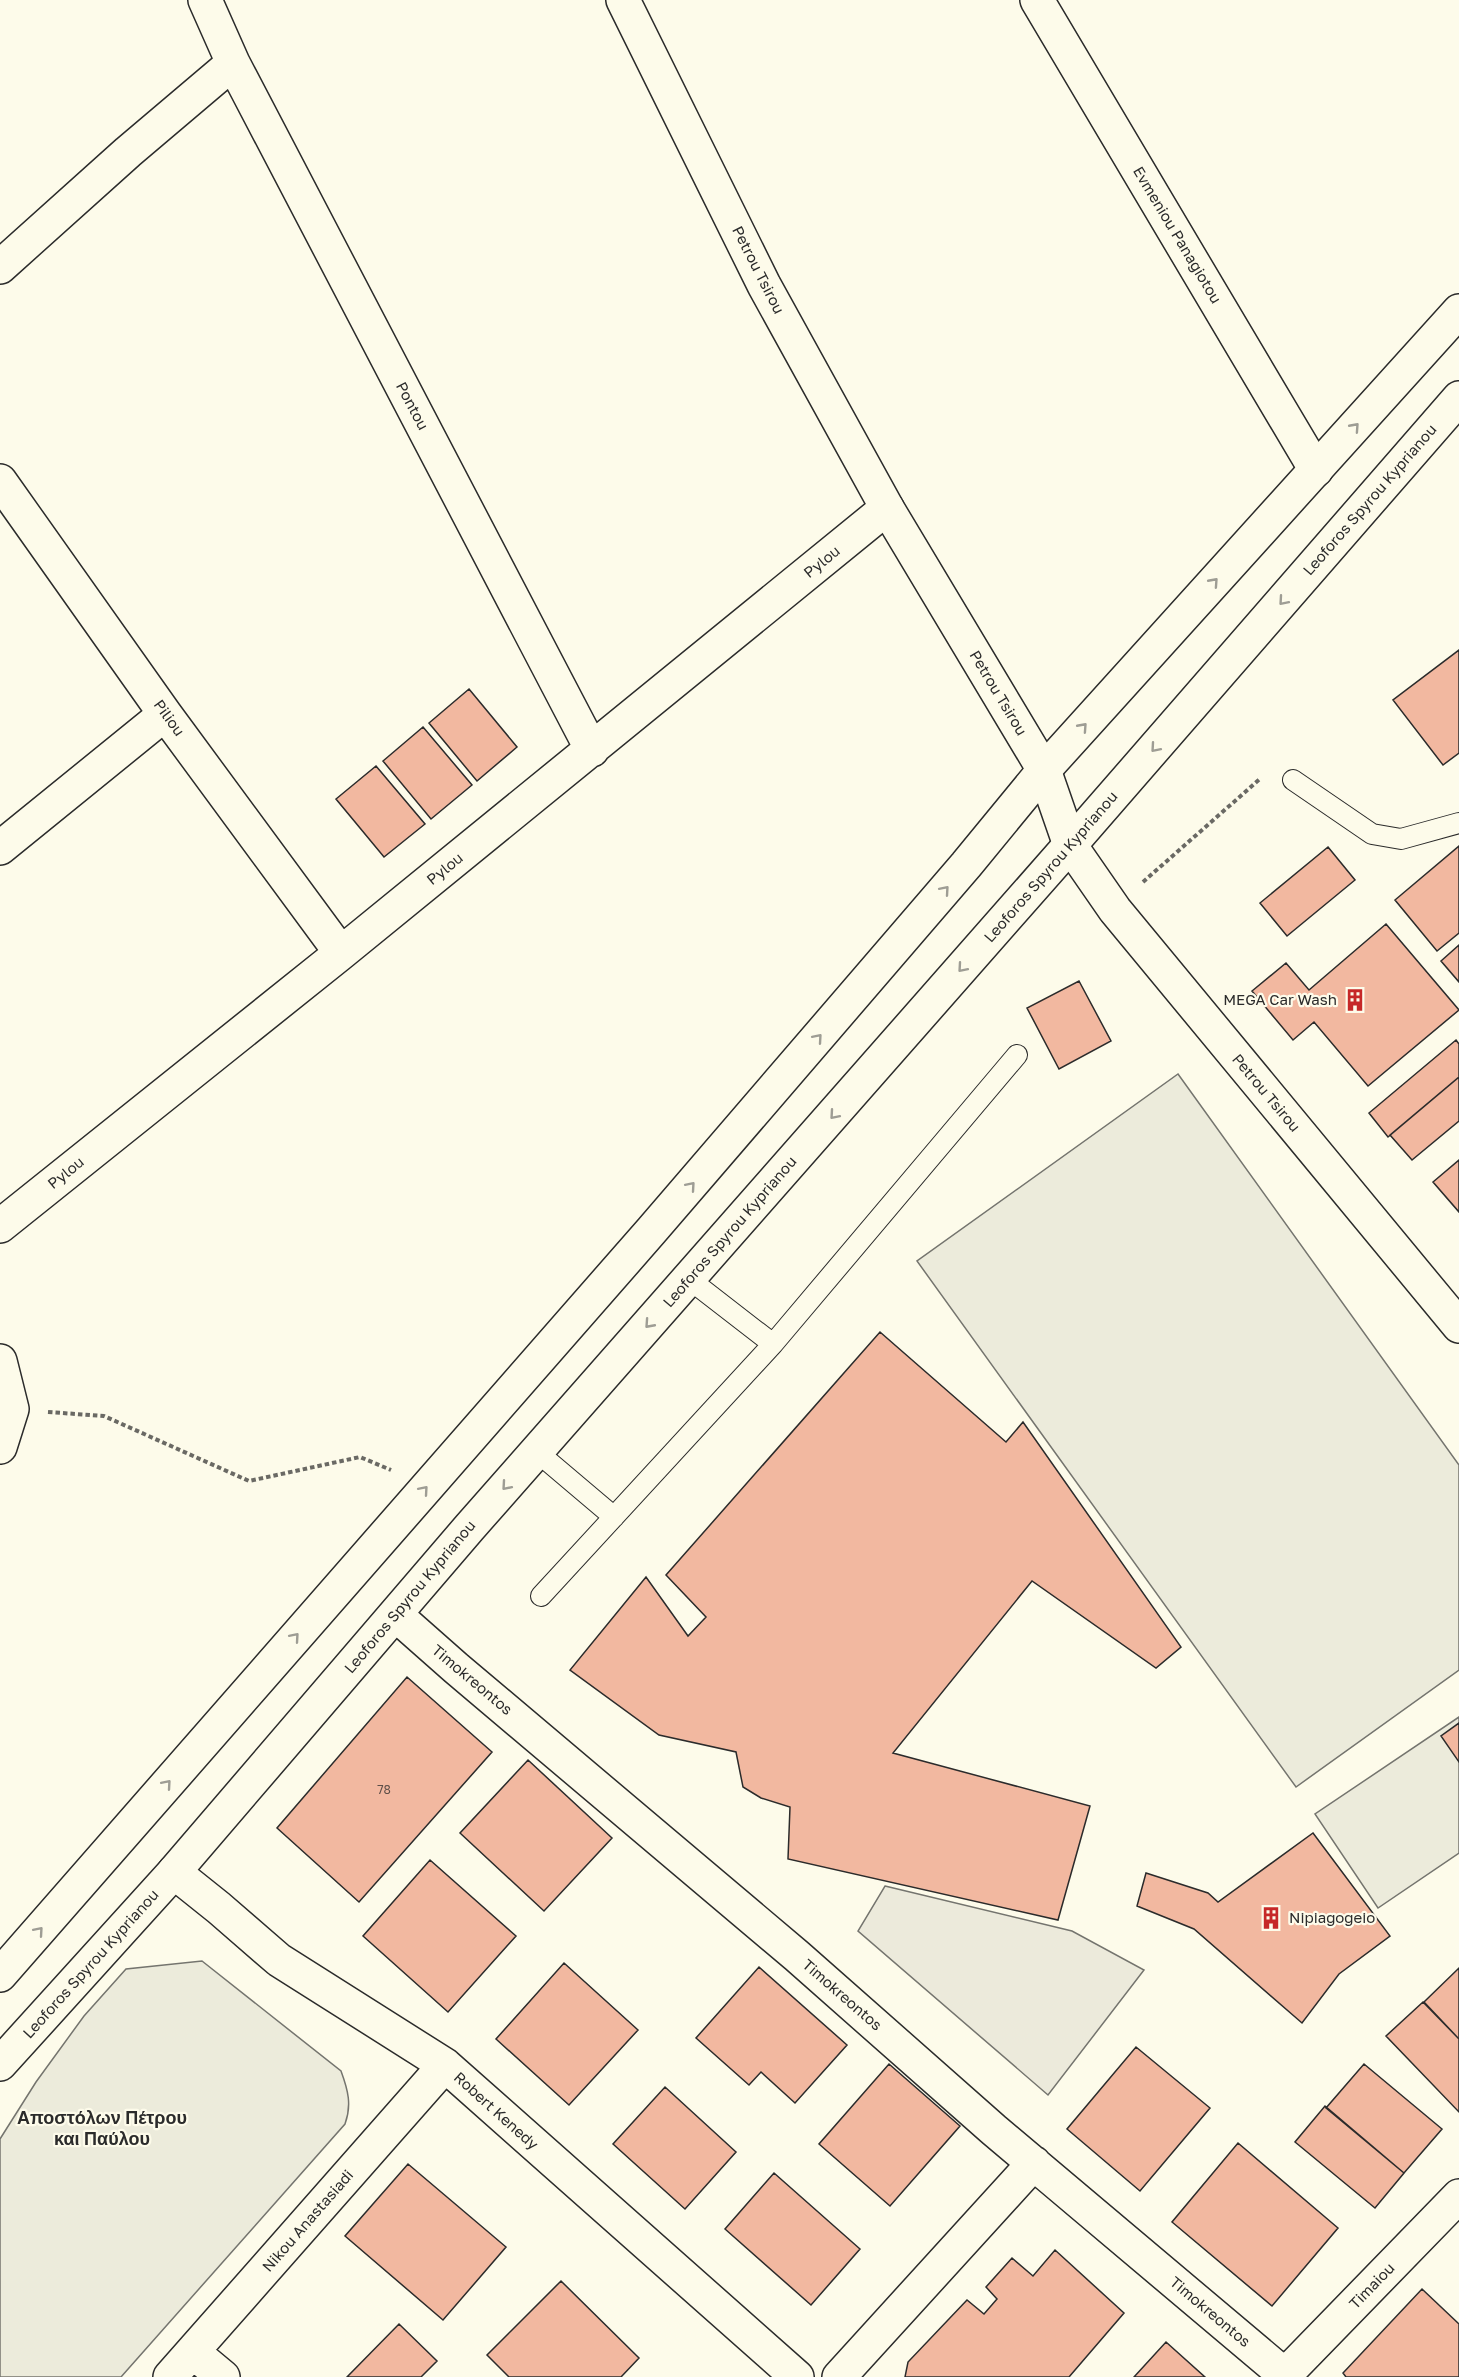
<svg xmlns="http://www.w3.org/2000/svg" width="1459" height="2377" viewBox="0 0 1459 2377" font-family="'Golos Text',sans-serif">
	<rect width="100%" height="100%" fill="#fdfbea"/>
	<path fill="#ecebdb" stroke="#74746e" stroke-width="1.5" d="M1178,1074L1459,1465V1670L1296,1787L917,1261Z
		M1459,1717V1853L1378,1908L1315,1814Z
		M202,1961L341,2071C348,2090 352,2105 345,2124L121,2377H0V2139L36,2082L84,2016L126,1969Z"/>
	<path fill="#eceadb" stroke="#74746e" stroke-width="1.5" d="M885,1886L1072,1931L1144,1970L1048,2095L858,1931Z"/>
	<path fill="#f2b8a0" stroke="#2b2b2b" stroke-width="1.5" d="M1459,650V753L1443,765L1393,700Z
		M469,689L517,747L477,781L429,723Z
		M423,727L472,785L431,819L383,761Z
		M376,766L425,824L384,857L336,799Z
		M1459,846V933L1437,951L1395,900Z
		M1328,847L1355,880L1287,936L1260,903Z
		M1386,924L1459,1010L1368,1086L1314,1022L1293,1040L1252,991L1286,963L1309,990Z
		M1459,945V982L1441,961Z
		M1079,981L1111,1041L1059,1069L1027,1008Z
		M1456,1040L1459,1044V1077L1388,1137L1369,1113Z
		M1459,1077V1121L1412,1160L1390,1135Z
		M1459,1160V1212L1433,1182Z
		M880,1332L1006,1442L1023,1422L1181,1647L1156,1668L1032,1581L893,1753L1090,1806L1058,1920L788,1859L790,1807L761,1798L743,1787L736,1752L659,1735L570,1670L646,1577L688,1636L706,1617L666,1575Z
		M407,1677L492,1752L359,1902L277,1828Z
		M1459,1723V1762L1441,1736Z
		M528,1760L612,1838L544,1911L460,1833Z
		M1313,1833L1390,1936L1339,1974L1302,2023L1194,1929L1137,1906L1146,1873L1208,1893L1218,1902Z
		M430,1860L516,1936L448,2012L363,1936Z
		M564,1963L638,2030L569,2105L496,2039Z
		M759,1967L847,2045L795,2103L761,2072L749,2085L696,2038Z
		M1459,1968V2039L1424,2002Z
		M1423,2002L1459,2039V2112L1386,2036Z
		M1136,2047L1210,2108L1140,2191L1067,2129Z
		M889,2064L960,2126L890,2206L819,2144Z
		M1364,2064L1442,2129L1404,2173L1326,2108Z
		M665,2087L736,2152L685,2209L613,2144Z
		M1325,2106L1404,2173L1375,2208L1295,2142Z
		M1238,2143L1338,2228L1272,2306L1172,2222Z
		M408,2164L506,2247L443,2320L345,2236Z
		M774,2173L860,2249L811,2305L725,2229Z
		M1055,2250L1124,2313L1069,2377H905L908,2362L967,2300L984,2314L997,2299L986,2287L1012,2258L1033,2276Z
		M561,2281L639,2358L621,2377H509L487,2355Z
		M1422,2289L1459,2324V2377H1346L1343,2373Z
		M399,2324L437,2361L421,2377H347Z
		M1166,2342L1205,2377H1134Z"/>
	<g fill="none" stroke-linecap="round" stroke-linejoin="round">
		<g stroke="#2b2b2b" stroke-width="22">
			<path id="lane" d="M1293,780L1372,834L1401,839L1459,823
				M689,1279L773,1344
				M536,1451L614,1517
				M541,1596L773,1344L1017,1055"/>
		</g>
		<g stroke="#2b2b2b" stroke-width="36">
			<path id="street" d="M205,0L233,63L592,750
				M1037,0L1316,470
				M0,267L128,152L233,63
				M0,481L165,714L341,953
				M0,848L165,714
				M0,1226L341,953L887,508
				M0,1361L12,1409L0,1447
				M396,1615L456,1668L797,1956L994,2130L1287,2377
				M174,1872L219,1908L279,1960L445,2065L797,2377
				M193,2352L223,2377
				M1285,2375L1459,2196
				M170,2377L445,2065
				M839,2377L1034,2163"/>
		</g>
		<g stroke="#2b2b2b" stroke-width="36">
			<path id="secondary" d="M623,0L764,285L887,508L1044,770L1070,845L1115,910L1459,1326"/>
		</g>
		<g stroke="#2b2b2b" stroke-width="36">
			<path id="primary" d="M0,1975L652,1230L966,865L1044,770L1459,311
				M0,2064L174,1872L469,1528L1070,845L1459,398"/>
		</g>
		<path stroke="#6a6964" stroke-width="4" stroke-dasharray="4.5 3" stroke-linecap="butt" d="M1143,882L1261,778
			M48,1412L104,1416L249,1481L360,1457L391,1470"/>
		<use href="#lane" stroke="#fdfbea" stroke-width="20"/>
		<use href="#street" stroke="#fdfbea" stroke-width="33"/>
		<use href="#secondary" stroke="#fdfbea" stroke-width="33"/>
		<use href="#primary" stroke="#fdfbea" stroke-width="33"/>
	</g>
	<defs><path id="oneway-chevron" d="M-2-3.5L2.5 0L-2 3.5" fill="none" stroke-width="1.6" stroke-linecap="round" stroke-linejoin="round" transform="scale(1.5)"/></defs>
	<g stroke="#9e9d94">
		<use href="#oneway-chevron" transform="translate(1355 427) rotate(-48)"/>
		<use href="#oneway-chevron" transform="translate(1214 582) rotate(-48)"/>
		<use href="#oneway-chevron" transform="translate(1283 601) rotate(131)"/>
		<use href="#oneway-chevron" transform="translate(1083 727) rotate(-48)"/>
		<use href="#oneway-chevron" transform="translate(1155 748) rotate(131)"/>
		<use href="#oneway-chevron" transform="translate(945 890) rotate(-49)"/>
		<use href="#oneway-chevron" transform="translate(962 968) rotate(131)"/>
		<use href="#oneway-chevron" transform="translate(818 1038) rotate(-49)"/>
		<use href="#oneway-chevron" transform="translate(834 1115) rotate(131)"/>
		<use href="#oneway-chevron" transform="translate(691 1186) rotate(-49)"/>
		<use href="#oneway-chevron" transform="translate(649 1324) rotate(132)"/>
		<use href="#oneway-chevron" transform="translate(506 1486) rotate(131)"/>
		<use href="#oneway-chevron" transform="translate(424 1490) rotate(-49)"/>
		<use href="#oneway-chevron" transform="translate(295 1637) rotate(-49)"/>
		<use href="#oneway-chevron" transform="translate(167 1784) rotate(-49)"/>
		<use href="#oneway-chevron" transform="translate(39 1931) rotate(-49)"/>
	</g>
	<defs>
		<g id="building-bare" transform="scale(1.8)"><path d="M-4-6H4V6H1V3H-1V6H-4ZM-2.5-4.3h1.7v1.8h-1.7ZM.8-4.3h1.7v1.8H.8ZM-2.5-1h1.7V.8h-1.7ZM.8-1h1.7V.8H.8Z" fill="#c62828" stroke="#fdfbea" stroke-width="2.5" paint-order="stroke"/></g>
	</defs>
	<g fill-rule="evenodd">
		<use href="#building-bare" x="1355" y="1000"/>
		<use href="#building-bare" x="1271" y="1918"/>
	</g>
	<g text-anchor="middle" stroke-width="4.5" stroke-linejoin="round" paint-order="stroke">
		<g font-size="12" fill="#5d4e48">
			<text x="384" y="1794">78</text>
		</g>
		<g font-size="15" fill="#2b2b2b" stroke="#fdfbea">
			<text transform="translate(1177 235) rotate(59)" y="5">Evmeniou Panagiotou</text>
			<text transform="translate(758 270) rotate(63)" y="5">Petrou Tsirou</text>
			<text transform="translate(412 406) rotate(62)" y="5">Pontou</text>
			<text transform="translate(1370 500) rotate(-49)" y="5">Leoforos Spyrou Kyprianou</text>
			<text transform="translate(822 562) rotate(-39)" y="5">Pylou</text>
			<text transform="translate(998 693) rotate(59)" y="5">Petrou Tsirou</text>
			<text transform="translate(169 718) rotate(54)" y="5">Piliou</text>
			<text transform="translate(1051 867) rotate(-49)" y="5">Leoforos Spyrou Kyprianou</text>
			<text transform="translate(445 869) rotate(-39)" y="5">Pylou</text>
			<text transform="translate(1266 1093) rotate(50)" y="5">Petrou Tsirou</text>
			<text transform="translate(66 1173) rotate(-39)" y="5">Pylou</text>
			<text transform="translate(730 1232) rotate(-49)" y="5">Leoforos Spyrou Kyprianou</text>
			<text transform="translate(410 1597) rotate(-50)" y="5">Leoforos Spyrou Kyprianou</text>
			<text transform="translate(472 1680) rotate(40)" y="5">Timokreontos</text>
			<text transform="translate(91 1964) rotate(-48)" y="5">Leoforos Spyrou Kyprianou</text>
			<text transform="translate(842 1995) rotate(41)" y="5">Timokreontos</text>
			<text transform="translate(496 2111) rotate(42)" y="5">Robert Kenedy</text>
			<text transform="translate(308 2221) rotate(-49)" y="5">Nikou Anastasiadi</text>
			<text transform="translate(1372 2286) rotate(-46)" y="5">Timaiou</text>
			<text transform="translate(1210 2312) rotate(40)" y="5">Timokreontos</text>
		</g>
		<g font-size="15" fill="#2b2b2b" stroke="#fdfbea" text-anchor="end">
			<text x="1337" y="1005">MEGA Car Wash</text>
			<text x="1289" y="1923" text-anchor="start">Nipiagogeio</text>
		</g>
		<g font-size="18" font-weight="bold" fill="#2b2b2b" stroke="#fdfbea">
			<text x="102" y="2124">Αποστόλων Πέτρου<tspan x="102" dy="21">και Παύλου</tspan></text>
		</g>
	</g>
</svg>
